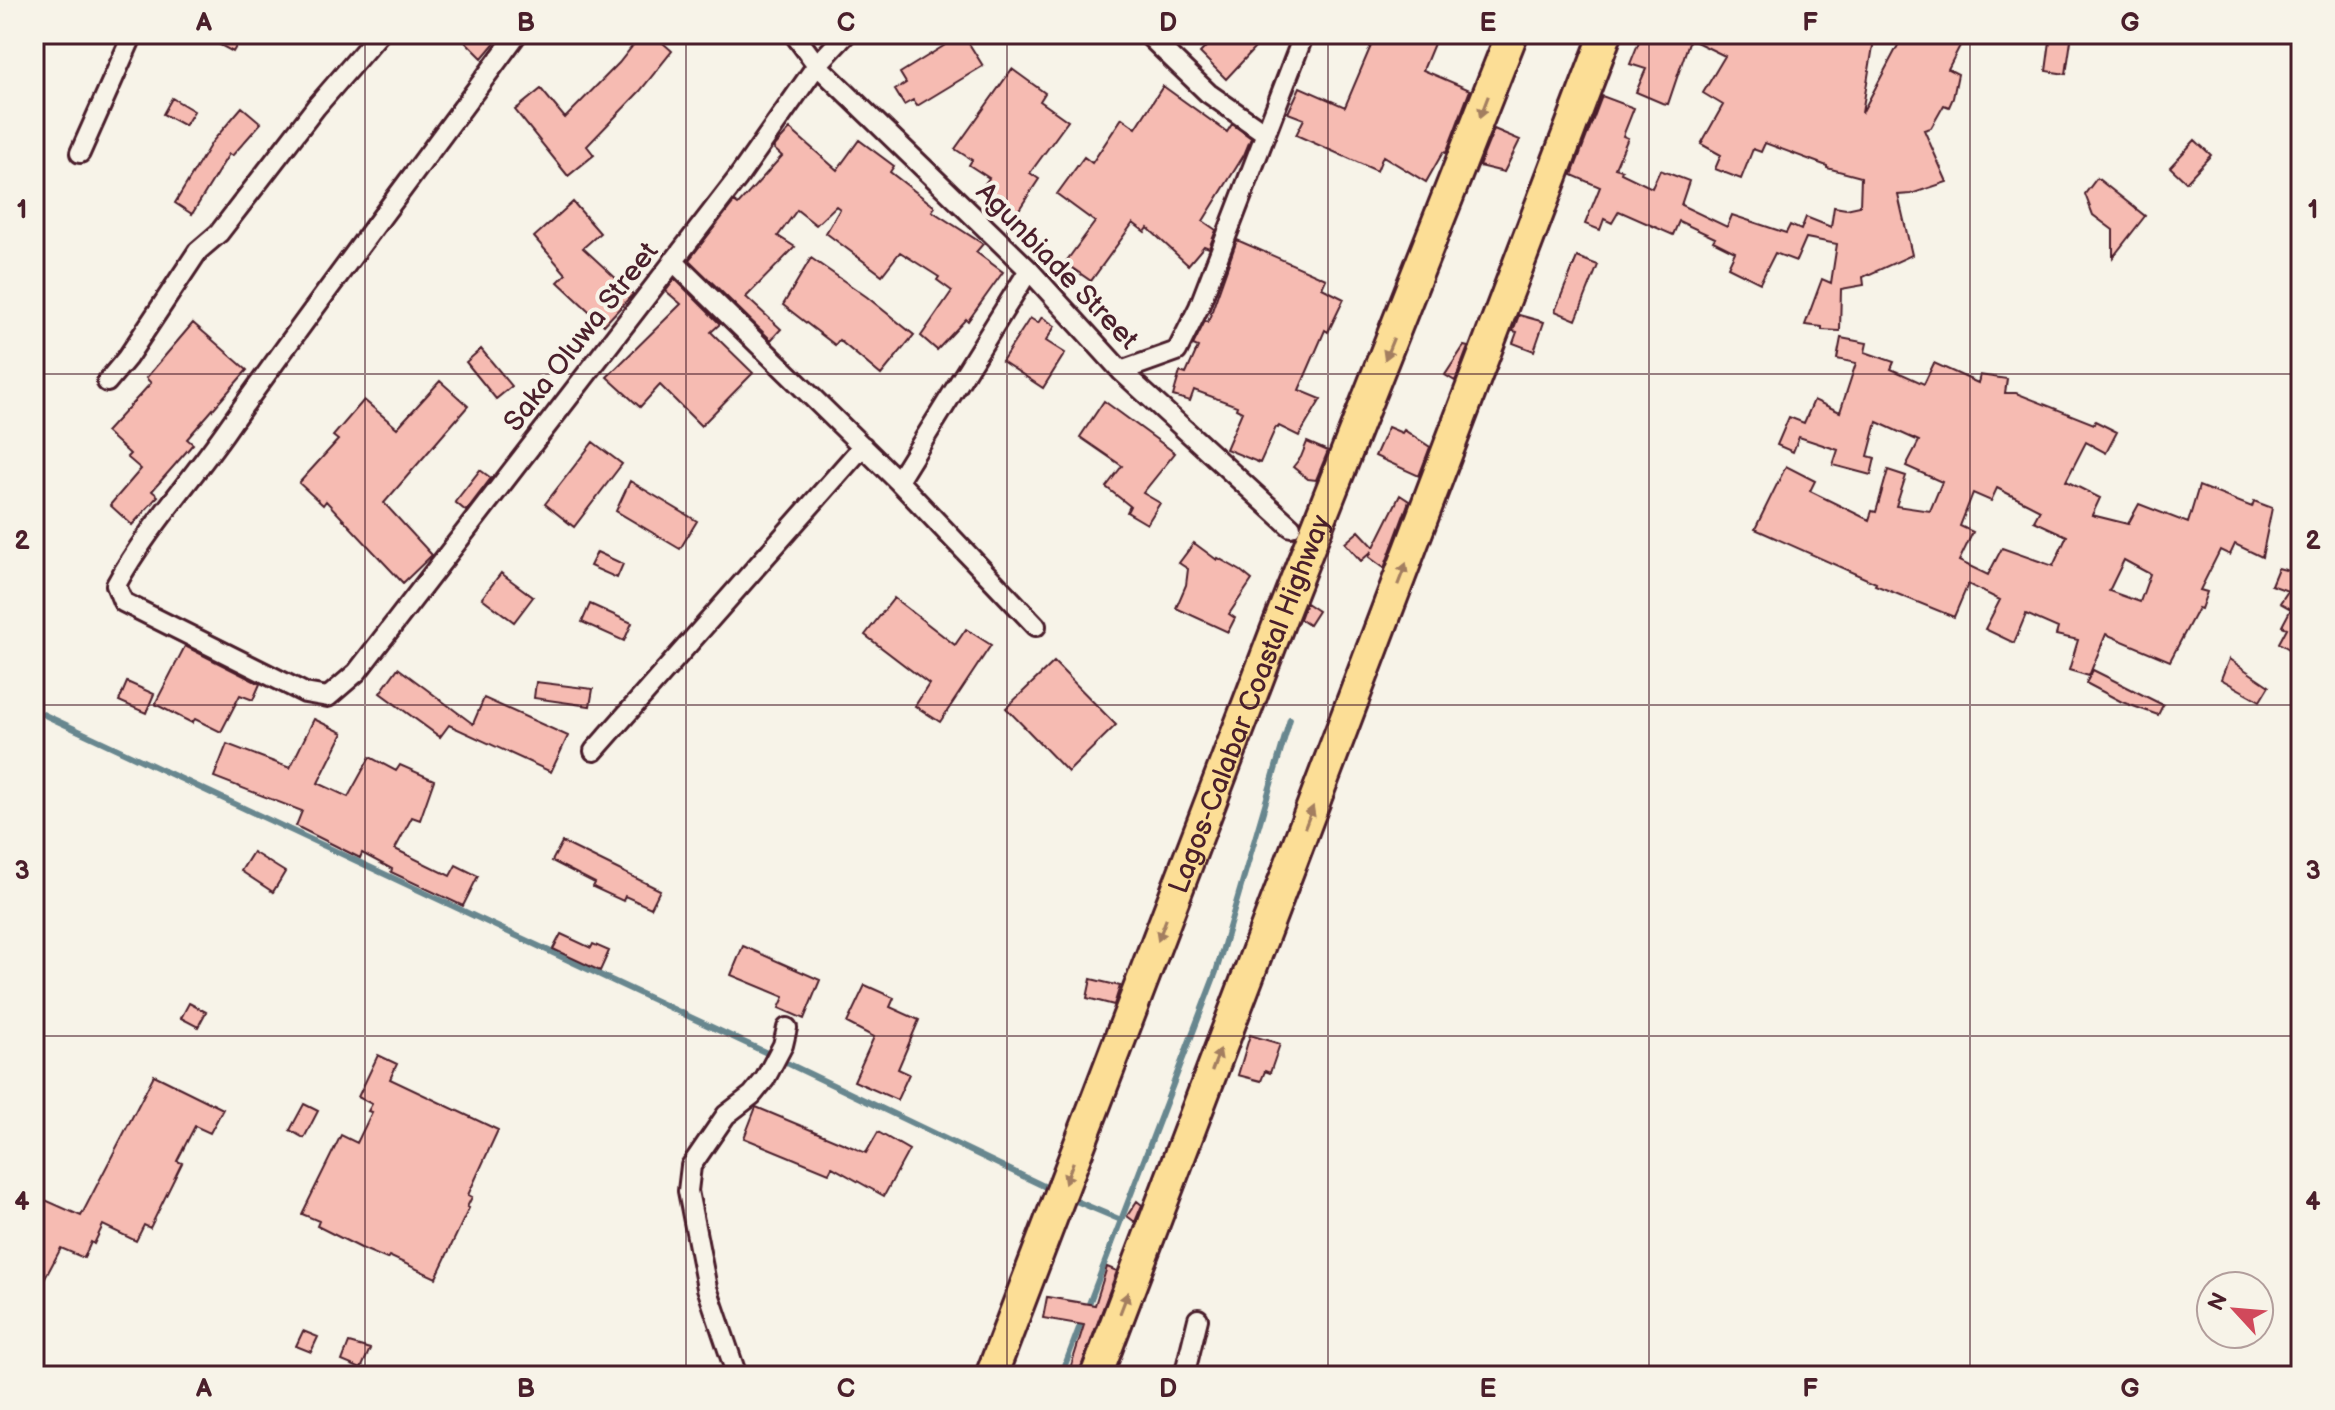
<svg xmlns="http://www.w3.org/2000/svg" width="2335" height="1410" viewBox="0 0 2335 1410" font-family="'Balsamiq Sans',sans-serif">
	<rect width="100%" height="100%" fill="#f7f3e8"/>
	<filter id="ink" filterUnits="userSpaceOnUse"><feTurbulence type="fractalNoise" baseFrequency=".0125" numOctaves="2"/><feDisplacementMap in="SourceGraphic" scale="16" xChannelSelector="R" yChannelSelector="G"/><feConvolveMatrix kernelMatrix="1 2 1 2 8 2 1 2 1" color-interpolation-filters="sRGB"/></filter>
	<g filter="url(#ink)">
		<g fill="none" stroke-linecap="round" stroke-linejoin="round">
			<path stroke="#68878f" stroke-width="6" d="M34,710L767,1053
				M789,1064L1052,1190
				M1069,1198L1121,1220
				M1087,1309L1216,972L1290,719
				M1061,1376L1082,1320"/>
		</g>
		<path fill="#f6bbb2" stroke="#4a1f2b" stroke-width="2" fill-rule="evenodd" d="M200,34H243L233,52Z
			M458,34H502L482,58Z
			M642,34H653L672,51L640,91L587,146L594,155L568,176L515,110L541,89L565,118L619,63Z
			M963,34L983,66L917,106L913,100L904,105L895,90L906,83L900,73Z
			M1218,34H1268L1226,79L1200,53Z
			M1376,34H1438L1423,70L1470,90L1446,153L1443,152L1426,182L1383,156L1377,171L1296,135L1304,119L1288,113L1300,87L1345,107Z
			M1642,34H1875L1862,113L1904,34H1966L1948,69L1958,74L1953,98L1949,107L1944,105L1931,128L1924,130L1947,182L1911,194L1898,195L1912,255L1863,277L1864,285L1841,289L1840,331L1822,330V327L1805,325L1822,279L1831,283L1837,244L1806,238L1796,261L1775,253L1760,283L1728,267L1735,252L1713,241L1715,238L1679,221L1673,235L1619,211L1612,223L1604,219L1600,230L1585,224L1600,187L1572,175L1602,96L1634,108L1623,136L1628,138L1615,168L1622,170L1621,173L1652,188L1660,170L1689,181L1681,205L1727,227L1732,215L1786,233L1790,225L1801,230L1806,217L1831,227L1834,207L1846,209L1860,206L1861,177L1827,168V166L1765,143L1761,152L1753,149L1741,179L1715,169L1721,155L1701,144L1723,105L1703,93L1725,56L1690,39L1668,104L1662,103L1636,92L1646,69L1630,64Z
			M2051,34H2072L2066,74L2046,71Z
			M1012,69L1045,93L1040,101L1068,121L1030,173L1039,179L1016,214L980,190L989,178L969,165L972,160L955,149Z
			M1163,86L1227,132L1232,124L1251,138L1244,155L1203,221L1216,230L1209,248L1204,246L1188,265L1148,228L1145,232L1133,223L1091,281L1065,263L1095,222L1057,194L1084,157L1092,163L1122,118L1136,128Z
			M172,98L194,111L185,126L163,114Z
			M242,107L261,123L232,156L229,154L192,214L175,203L212,142Z
			M790,129L837,170L859,140L894,166L890,172L935,207L932,211L983,244L976,252L1003,272L968,321L966,319L937,350L921,336L952,291L937,280L939,277L900,252L882,275L826,233L840,209L836,206L816,225L797,210L778,236L795,247L746,297L781,329L771,340L689,260L734,202L738,205L782,156L773,148Z
			M1494,129L1520,140L1504,172L1479,166Z
			M2195,140L2211,155L2186,182L2170,167Z
			M2097,178L2145,216L2113,257V230L2093,215L2085,194Z
			M573,202L600,233L583,248L633,294L604,325L558,282L566,274L534,237Z
			M1237,240L1326,279L1322,288L1344,299L1328,332L1325,330L1299,390L1321,399L1299,436L1279,426L1278,428L1276,427L1260,463L1226,449L1242,412L1236,409L1237,406L1194,390L1190,401L1173,396L1180,372L1186,374L1198,347L1193,345L1205,321L1208,322Z
			M1577,257L1598,265L1576,320L1555,311Z
			M811,258L867,297L914,335L881,375L839,340L835,345L783,305Z
			M675,279L720,324L711,332L753,373L701,426L660,385L640,407L607,377L681,304L666,291Z
			M1519,315L1544,322L1534,351L1513,343L1517,332L1513,331Z
			M1042,317L1055,326L1046,341L1065,353L1043,388L1002,361L1030,318L1038,323Z
			M193,323L247,370L187,439L193,444L152,491L158,496L132,525L110,505L141,469L127,457L130,454L106,432L151,383L146,378Z
			M1841,338L1867,343L1865,352L1894,362L1891,369L1924,384L1934,363L1978,383L1980,375L2007,379L2005,393H2016L2094,424L2095,421L2117,432L2106,453L2086,442L2066,481L2100,498L2092,515L2128,524L2139,504L2188,523L2199,486L2252,507L2254,501L2272,508L2262,557L2235,544L2230,555L2220,550L2200,590L2207,592L2201,609L2198,608L2170,661L2106,634L2089,676L2069,670L2078,640L2056,635L2058,628L2026,614L2014,643L1985,629L2000,600L1968,584L1954,617L1875,585L1876,583L1755,529L1786,466L1815,481L1810,491L1869,520L1872,511L1876,512L1888,470L1906,476L1896,506L1930,511L1942,482L1906,466L1919,441L1877,422L1868,456L1875,458L1871,475L1833,465L1838,450L1799,437L1793,452L1777,445L1789,417L1804,423L1814,400L1840,412L1856,363L1837,359ZM1997,488L2040,510L2034,521L2067,536L2053,566L2002,548L1988,575L1959,561L1973,532L1960,526L1973,493L1991,501ZM2124,560L2150,574L2140,602L2109,591Z
			M1464,346L1468,347L1455,381L1445,375Z
			M481,349L512,386L496,399L466,362Z
			M440,381L468,406L384,503L432,555L403,583L326,501L323,505L299,483L338,440L333,436L364,400L397,428Z
			M1104,401L1175,453L1143,493L1160,503L1147,524L1127,512L1130,506L1106,487L1122,466L1080,437Z
			M1388,427L1402,433L1404,430L1430,447L1419,476L1375,456Z
			M593,442L622,464L574,527L545,504Z
			M1307,442L1328,451L1316,480L1308,479L1293,467L1301,457Z
			M480,470L491,478L466,511L455,502Z
			M630,481L697,521L680,549L616,511Z
			M1400,495L1409,501L1384,568L1369,557L1372,551L1361,561L1345,543L1359,531L1374,547Z
			M1194,543L1217,560L1218,558L1241,571L1252,580L1229,614L1235,618L1228,632L1176,608L1186,585L1188,569L1179,563Z
			M597,552L623,564L617,578L590,566Z
			M2278,568L2301,574V656L2279,643L2287,628L2282,626L2291,609L2280,603L2288,591L2271,585Z
			M501,573L533,597L514,622L482,598Z
			M894,598L955,645L966,629L991,645L940,722L915,706L929,684L865,635Z
			M1306,603L1318,611L1309,625L1300,619Z
			M590,604L632,623L624,641L582,622Z
			M185,646L260,684L253,700L240,695L221,732L195,719L192,723L155,704Z
			M2229,659L2269,686L2260,701L2221,679Z
			M1054,662L1116,725L1068,772L1006,708Z
			M398,668L473,724L484,698L568,736L551,772L449,725L440,737L380,693Z
			M2093,670L2163,705L2158,715L2122,702L2086,683Z
			M127,682L154,694L146,713L119,701Z
			M536,682L593,689L590,706L534,698Z
			M314,719L343,733L318,783L348,797L370,757L396,771L400,765L434,780L420,820L412,817L395,849L450,876L456,865L478,876L463,906L391,872L392,869L362,853L360,858L296,826L302,811L214,777L227,744L290,768Z
			M562,842L660,890L651,908L625,896L623,901L593,887L595,883L552,861Z
			M253,852L285,872L273,892L241,871Z
			M561,934L591,948L593,944L609,951L600,971L553,949Z
			M743,946L820,980L804,1019L779,1008L784,997L731,975Z
			M1091,979L1120,986L1114,1005L1087,998Z
			M865,985L894,998L890,1007L919,1020L898,1069L909,1074L897,1100L854,1081L874,1037L847,1023Z
			M189,1003L206,1012L198,1027L181,1018Z
			M1250,1035L1280,1044L1270,1073L1265,1071L1261,1081L1238,1075Z
			M378,1055L397,1064L390,1079L498,1130L468,1195L472,1197L467,1207L469,1208L436,1278L389,1256L387,1259L361,1248L317,1226L319,1221L302,1214L341,1135L357,1143L372,1112L368,1111L372,1104L358,1097Z
			M154,1075L223,1109L210,1133L195,1126L177,1161L182,1163L150,1228L144,1225L136,1241L103,1225L94,1244L91,1242L84,1258L61,1248L34,1299V1195L81,1216Z
			M304,1104L318,1111L304,1138L290,1130Z
			M756,1107L866,1153L878,1132L909,1150L884,1196L832,1167L829,1173L744,1138Z
			M1137,1201L1142,1205L1135,1222L1127,1216Z
			M1107,1267L1117,1271L1078,1375L1069,1372L1084,1325L1043,1318L1047,1297L1095,1305Z
			M303,1331L318,1337L311,1352L296,1346Z
			M349,1343L370,1349L361,1369L342,1361Z"/>
		<g fill="none" stroke-linecap="round" stroke-linejoin="round">
			<g stroke="#4a1f2b" stroke-width="24">
				<path id="minor" d="M517,34C420,167 320,297 225,432C189,483 146,530 116,585L123,602L305,693L328,697L357,672L737,179L817,65L846,34
					M794,34L817,65L1029,270L1121,371L1291,527
					M1147,34L1208,93L1265,133
					M80,153L133,34
					M673,261L898,481L1036,626
					M1121,371L1177,351L1199,307L1304,34
					M107,382L127,358L198,251L219,233L316,107L379,34
					M898,481L1029,270
					M594,751L863,446
					M737,1376L707,1288L688,1191L691,1166L726,1115L752,1095L765,1079L783,1045L787,1028
					M1184,1376L1198,1319"/>
			</g>
			<g stroke="#4a1f2b" stroke-width="36">
				<g id="trunk">
					<path id="s1" d="M991,1376L1281,618L1512,34"/>
					<path d="M1096,1376L1606,34"/>
				</g>
			</g>
			<use href="#minor" stroke="#f7f3e8" stroke-width="18"/>
			<use href="#trunk" stroke="#fcde96" stroke-width="30"/>
		</g>
		<defs><path id="oneway-solid" d="M-6-.8H1V-3.2L6.5 0L1 3.2V.8H-6Z" transform="scale(2)"/></defs>
		<g fill="#a37e60">
			<use href="#oneway-solid" transform="translate(1484 107) rotate(111)"/>
			<use href="#oneway-solid" transform="translate(1389 349) rotate(112)"/>
			<use href="#oneway-solid" transform="translate(1402 574) rotate(-69)"/>
			<use href="#oneway-solid" transform="translate(1309 817) rotate(-69)"/>
			<use href="#oneway-solid" transform="translate(1162 930) rotate(111)"/>
			<use href="#oneway-solid" transform="translate(1216 1060) rotate(-69)"/>
			<use href="#oneway-solid" transform="translate(1069 1173) rotate(111)"/>
			<use href="#oneway-solid" transform="translate(1124 1303) rotate(-69)"/>
		</g>
	</g>
	<path fill="none" stroke="#4a1f2b" stroke-width="2" stroke-opacity="0.55" d="M365,34V1376M686,34V1376M1007,34V1376M1328,34V1376M1649,34V1376M1970,34V1376M34,374H2301M34,705H2301M34,1036H2301"/>
	<g text-anchor="middle" stroke-width="8" stroke-linejoin="round" paint-order="stroke">
		<g font-size="28" fill="#4a1f2b" stroke="#f7f3e8">
			<text transform="translate(1058 265) rotate(46)" y="10">Agunbiade Street</text>
			<text transform="translate(580 336) rotate(-52)" y="10">Saka Oluwa Street</text>
			<text dy="10" stroke="none"><textPath href="#s1" startOffset="720">Lagos-Calabar Coastal Highway</textPath></text>
		</g>
	</g>
	<rect width="2335" height="1410" fill="none" stroke="#f7f3e8" stroke-width="88"/>
	<g transform="translate(2235 1310) rotate(296)"><circle r="38" fill="#f7f3e8" stroke="#b29e9c" stroke-width="2"/>
	<path d="M0-6L14 30L0 20L-14 30Z" fill="#d1495b"/>
	<text y="-12" font-size="22" font-weight="bold" text-anchor="middle" fill="#4a1f2b">N</text>
	</g>
	<rect x="44" y="44" width="2247" height="1322" fill="none" stroke="#4a1f2b" stroke-width="3"/>
	<g font-size="26" text-anchor="middle" font-weight="bold" fill="#4a1f2b">
		<text x="204" y="31">A</text>
		<text x="526" y="31">B</text>
		<text x="846" y="31">C</text>
		<text x="1168" y="31">D</text>
		<text x="1488" y="31">E</text>
		<text x="1810" y="31">F</text>
		<text x="2130" y="31">G</text>
		<text x="22" y="218">1</text>
		<text x="2313" y="218">1</text>
		<text x="22" y="549">2</text>
		<text x="2313" y="549">2</text>
		<text x="22" y="879">3</text>
		<text x="2313" y="879">3</text>
		<text x="22" y="1210">4</text>
		<text x="2313" y="1210">4</text>
		<text x="204" y="1397">A</text>
		<text x="526" y="1397">B</text>
		<text x="846" y="1397">C</text>
		<text x="1168" y="1397">D</text>
		<text x="1488" y="1397">E</text>
		<text x="1810" y="1397">F</text>
		<text x="2130" y="1397">G</text>
	</g>
</svg>
